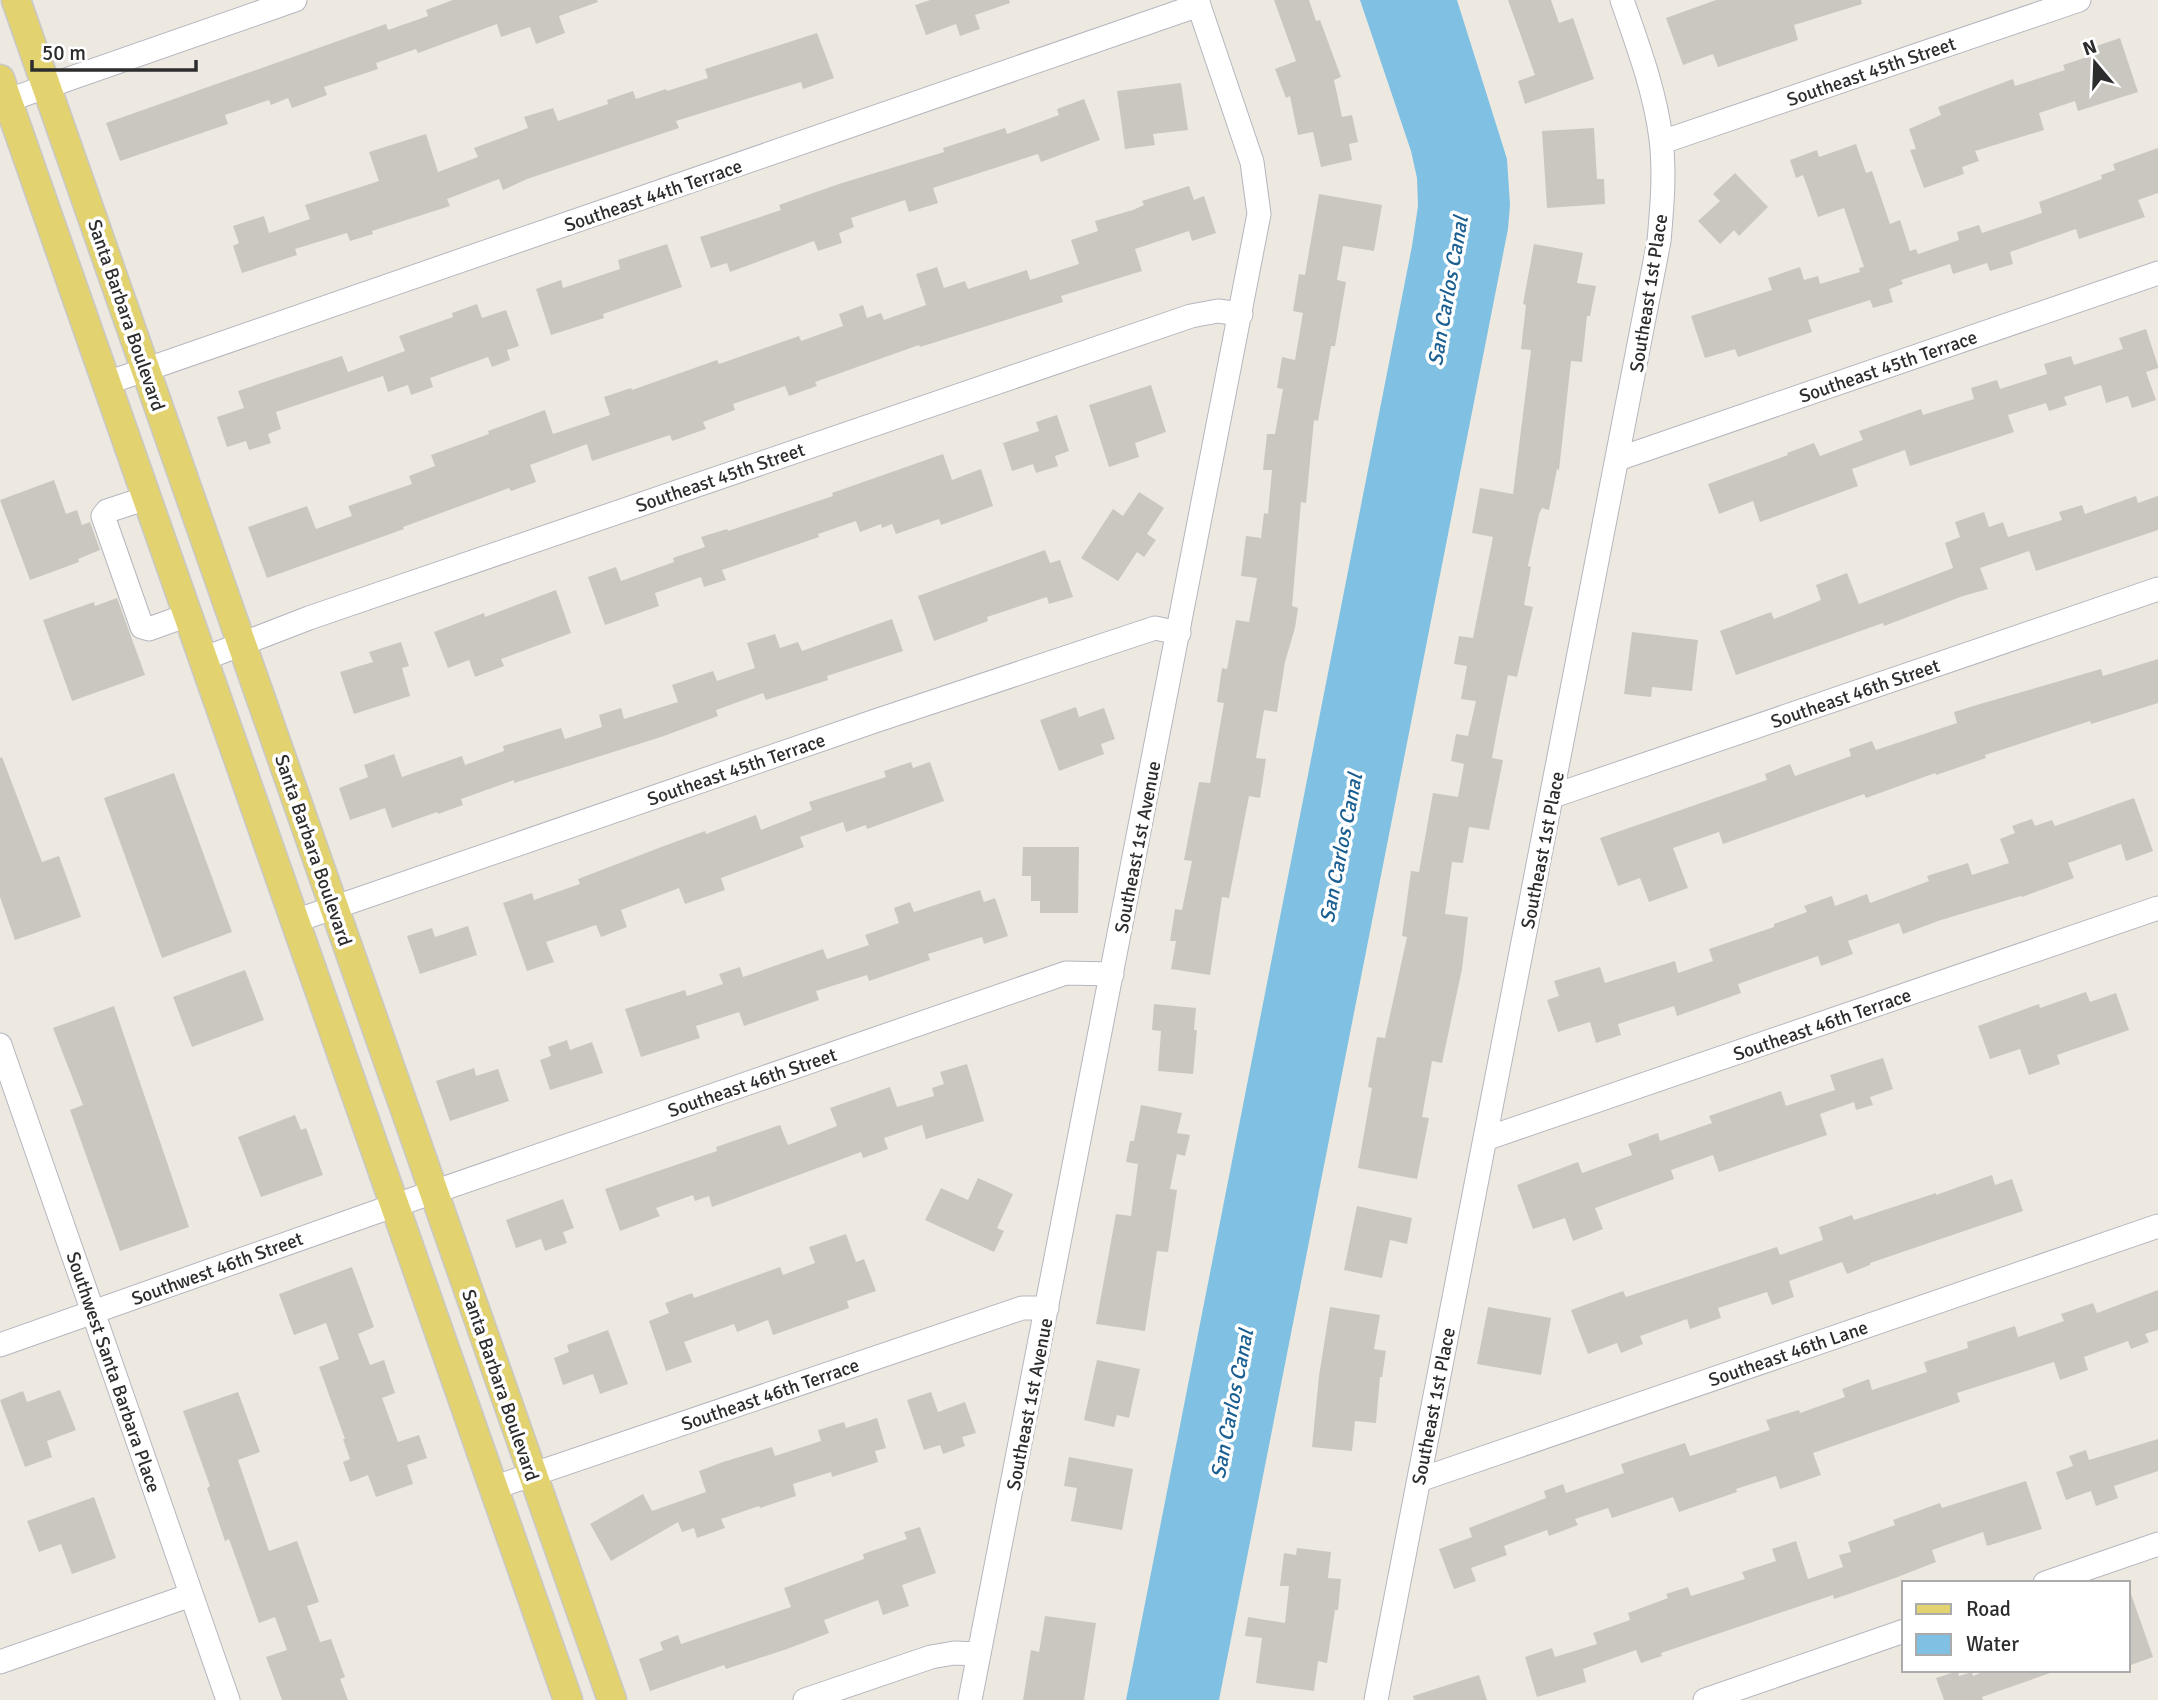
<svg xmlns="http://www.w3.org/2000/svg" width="2158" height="1700" viewBox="0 0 2158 1700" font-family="Signika,sans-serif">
	<rect width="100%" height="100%" fill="#ede9e1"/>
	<path fill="#80c1e3" d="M1360,0H1457L1507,159L1510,205L1508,229L1219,1700H1126L1412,246L1418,206L1417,178L1411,151Z"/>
	<path fill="#c9c7bf" d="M453,0H597L598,2L559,16L565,33L536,44L530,27L501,37L497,24L418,53L416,49L376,63L378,69L324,87L327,95L292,108L288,98L271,105L269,100L225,115L228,124L120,161L106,123L386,24L388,30L428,16L426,10Z
		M930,0H1009L1010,3L975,15L980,29L960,36L956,24L926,35L915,5Z
		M1274,0H1309L1316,21L1320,20L1341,77L1334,80L1342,117L1352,115L1358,142L1349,144L1352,160L1321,167L1313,132L1298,135L1290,96L1286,98L1275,69L1296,61Z
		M1508,0H1551L1559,23L1573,18L1594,79L1525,104L1518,81L1535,75Z
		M1716,0H1861L1862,4L1794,25L1798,40L1718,67L1713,54L1683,65L1666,18Z
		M817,33L834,78L803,89L801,82L676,121L679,128L527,179L503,190L499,179L447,199L450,206L372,231L373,234L350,241L347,233L295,249L297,255L242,273L233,246L239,243L233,226L264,216L269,233L310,219L305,205L379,181L369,152L426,134L438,172L478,157L474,148L528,128L524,117L553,108L558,121L608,104L607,100L633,91L636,99L666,89L667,91L708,78L705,69Z
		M2120,38L2138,92L2078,111L2075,101L2039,113L2044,130L1975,151L1979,161L1962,167L1964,174L1924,188L1910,150L1916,149L1909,129L1941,115L1938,107L2013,79L2015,86L2065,70L2063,65L2093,55L2091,48Z
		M1181,83L1188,130L1153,134L1155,145L1125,149L1117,91Z
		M1084,99L1100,140L1041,162L1038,154L933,188L938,203L909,212L905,200L851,218L854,227L839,233L842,243L818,251L814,241L730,272L727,263L711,268L700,237L781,210L779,205L839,184L944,152L943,148L1005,128L1007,134L1059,115L1057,109Z
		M1594,128L1597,179H1604L1605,204L1547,208L1542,131Z
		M1856,144L1866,173L1872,171L1890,224L1900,220L1910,251L1916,249L1918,254L1959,240L1957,232L1979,225L1982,233L2042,213L2039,202L2102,179L2101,175L2115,170L2113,164L2158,148V193L2138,200L2145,217L2079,239L2076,229L2010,252L2013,264L1990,271L1987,263L1953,274L1950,264L1901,280L1903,284L1889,289L1893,302L1873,308L1870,300L1808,320L1812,332L1738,357L1735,349L1705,358L1691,316L1772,290L1768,278L1800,267L1804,280L1818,276L1820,284L1860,272L1859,268L1864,267L1844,208L1818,217L1803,175L1796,178L1790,160L1817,150L1819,157Z
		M1735,173L1768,207L1739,236L1734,230L1720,244L1698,221L1720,201L1713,194Z
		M1189,186L1194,200L1204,196L1216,233L1192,241L1189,231L1135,249L1142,271L1061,296L1063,302L920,347L919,345L815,382L817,386L789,396L785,386L733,404L735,410L703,422L706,429L672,441L670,435L592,461L587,444L530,465L536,482L511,491L509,488L403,527L404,529L267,578L248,527L307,506L316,529L352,516L348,506L412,484L409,476L435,466L431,455L489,434L488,431L545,410L553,434L610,415L604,397L631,388L632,390L717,360L719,364L799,336L801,341L843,326L839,314L863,305L867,318L881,313L884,320L926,305L916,274L937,267L944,288L965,281L968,289L1027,270L1030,280L1079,264L1071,240L1098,231L1095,221L1133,210L1144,205L1142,201Z
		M1319,194L1382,205L1374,251L1343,246L1337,280L1346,282L1335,346H1331L1318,421L1314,420L1306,503L1301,502L1292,606L1298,608L1295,628L1285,662L1277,712L1264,710L1256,758L1266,759L1260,798L1249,796L1229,898L1222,897L1210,975L1171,969L1176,941H1170L1175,909L1182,910L1192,861L1184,860L1199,782L1210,783L1224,703L1217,702L1222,668L1227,669L1236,620L1249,622L1257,578L1241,576L1246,536L1261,538L1264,513L1268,514L1272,470H1263L1267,434H1275L1283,389L1277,388L1282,357L1295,360L1303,313L1293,311L1299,274L1305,275Z
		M667,244L682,287L603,314L604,318L551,335L536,289L561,280L563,288L620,269L618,260Z
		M1534,244L1583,253L1577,283L1596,286L1590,316H1587L1582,362L1571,361L1559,470L1557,469L1549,510L1542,508L1539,514L1528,566L1531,567L1524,605L1533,607L1517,677L1508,675L1498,725L1492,758L1503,760L1489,830L1469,827L1463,863L1452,862L1445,914L1468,917L1462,969L1442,1063L1432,1061L1422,1117L1429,1118L1417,1179L1358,1168L1372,1088L1368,1087L1377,1037L1385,1038L1407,937L1402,936L1411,871L1419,872L1433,793L1458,797L1464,764L1451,761L1456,734L1468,736L1476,701L1461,699L1467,666L1454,664L1459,636L1473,638L1493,537L1472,533L1480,488L1513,494L1531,350L1521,349L1526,305L1523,304Z
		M477,304L482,318L506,310L519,346L507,350L510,360L492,367L488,357L430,378L433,387L411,395L408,385L388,392L383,376L276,412L281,429L268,434L271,443L249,450L246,441L227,447L217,417L244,408L238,391L342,356L348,372L405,351L399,336L453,317L452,313Z
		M2146,329L2158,366V368L2146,372L2156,400L2132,408L2128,396L2106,403L2101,385L2064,397L2067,405L2049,411L2046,403L2008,415L2014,432L1910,466L1905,450L1852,469L1858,486L1760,522L1753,501L1719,514L1708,484L1788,455L1787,453L1814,443L1820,456L1863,440L1859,431L1921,409L1923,415L1974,399L1971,388L1997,380L2000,389L2047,374L2044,364L2071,356L2074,365L2123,349L2119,338Z
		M1151,385L1166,432L1135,443L1139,457L1109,467L1089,405Z
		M1057,415L1069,451L1055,456L1058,466L1036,473L1033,464L1012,471L1003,443L1039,431L1036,422Z
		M943,454L952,480L981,469L993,506L941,525L939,519L896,534L892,524L882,528L881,524L860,532L856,521L818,534L819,537L722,570L726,580L704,587L701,577L655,593L659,606L605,625L588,577L616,567L621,581L674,562L673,558L705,547L701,537L727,529L728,531L833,496L832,493Z
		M54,480L66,514L77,510L82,525L90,522L100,550L78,559L79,562L30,580L0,500Z
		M1139,492L1164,508L1147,534L1156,540L1144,557L1137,552L1118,581L1081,558L1113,509L1123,516Z
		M2136,496L2138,503L2158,496V530L2036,571L2029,551L1980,568L1988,589L1963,596L1884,626L1883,623L1736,675L1720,631L1771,612L1774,619L1821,600L1816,585L1847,573L1859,604L1953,568L1945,543L1960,537L1955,522L1984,512L1989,527L2003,522L2008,537L2062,520L2059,512L2082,505L2085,514Z
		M1045,550L1050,563L1060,560L1073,597L1049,604L1047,597L987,617L988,621L934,641L918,596Z
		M556,590L571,633L501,659L504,666L475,677L469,660L448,668L434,632L484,613L485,617Z
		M117,598L145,675L72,701L43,620L94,602L95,606Z
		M892,619L903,651L827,676L828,680L766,700L763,693L716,710L718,716L661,737L514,783V780L461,799L463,805L438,814L437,812L392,828L385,808L350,820L339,788L368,777L364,765L394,754L402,777L462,756L465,765L504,751L503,746L561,728L565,739L602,727L599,715L621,708L624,719L678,702L672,685L713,671L717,681L755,668L747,643L775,634L780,648L798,642L802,651Z
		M1632,632L1698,640L1692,691L1652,687L1651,697L1624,694Z
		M401,642L409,666L402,668L410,696L354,714L340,672L373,662L369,652Z
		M2158,659V703L2091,724L2090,721L1985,755L1986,758L1936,775L1935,773L1866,798L1864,794L1723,844L1719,832L1673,848L1688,888L1649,902L1640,878L1618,886L1600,838L1767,780L1765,774L1790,764L1795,776L1851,756L1849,749L1872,741L1876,750L1957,723L1954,712L1980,704L2101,669L2103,676Z
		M1076,707L1079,717L1104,708L1115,739L1101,744L1104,754L1059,771L1040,720Z
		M2,757L42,862L59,856L81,917L15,940L0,897V758Z
		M911,762L913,768L930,762L944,801L867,829L866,825L846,832L843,822L800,837L804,847L721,878L725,890L685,904L679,888L621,910L627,927L601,937L596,925L546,942L554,962L527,971L503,903L532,893L534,900L580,884L578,879L664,846L705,831L706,834L756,815L761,830L812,810L809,802L886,777L884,771Z
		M174,773L232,932L162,958L104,798Z
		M2134,798L2153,851L2126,861L2121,844L2068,863L2074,878L2022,897L2021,896L1941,920L1903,934L1899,923L1848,941L1853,954L1821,966L1818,956L1738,984L1741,993L1677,1016L1674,1006L1618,1024L1621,1035L1596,1043L1590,1022L1558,1032L1547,1000L1559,996L1554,981L1600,967L1605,983L1675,961L1678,973L1713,961L1709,949L1774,927V924L1807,912L1804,906L1832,896L1835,906L1867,894L1870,903L1929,881L1927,876L1968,863L1972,875L2009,863L2000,839L2015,833L2012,826L2032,819L2035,826L2052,820L2055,826Z
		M1023,847H1079L1078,913H1040V901H1031V876H1022Z
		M980,890L984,902L995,898L1008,936L984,944L982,937L928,954L930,960L869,981L867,975L816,991L819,1000L744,1026L739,1012L696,1026L700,1038L641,1057L625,1009L685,990L687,996L723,984L719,974L740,967L743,977L823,949L827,959L869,945L865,935L899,923L894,908L910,902L914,912Z
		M468,926L477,955L420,974L407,936L432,928L435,937Z
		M245,970L264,1020L192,1047L173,997Z
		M2086,992L2090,1002L2116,993L2129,1030L2057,1055L2060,1064L2029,1075L2020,1049L1990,1059L1978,1026L2039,1004L2040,1008Z
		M1154,1004L1196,1008L1194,1030H1197L1193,1074L1158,1071L1161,1031L1152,1030Z
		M114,1006L189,1227L120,1251L70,1110L83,1105L53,1028Z
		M567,1040L570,1050L592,1042L603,1073L550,1090L540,1060L551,1056L548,1047Z
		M1883,1058L1893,1089L1870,1097L1873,1105L1856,1110L1854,1102L1820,1114L1827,1135L1719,1172L1713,1155L1671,1170L1674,1179L1595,1208L1603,1229L1573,1241L1565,1218L1533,1229L1517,1185L1578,1162L1582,1173L1632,1155L1628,1144L1658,1133L1660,1141L1712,1123L1709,1116L1781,1091L1786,1106L1835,1090L1830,1075Z
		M967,1064L984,1121L926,1139L922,1125L884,1138L888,1149L863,1158L861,1152L712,1207L709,1196L695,1201L693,1195L656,1208L660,1216L620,1231L605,1189L717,1151L716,1147L780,1125L788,1145L837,1126L830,1108L890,1087L897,1107L934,1096L932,1088L944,1084L940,1072Z
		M474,1068L476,1076L498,1069L509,1101L450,1121L436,1081Z
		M1141,1105L1182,1113L1177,1133L1190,1135L1185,1156L1177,1154L1170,1189L1177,1190L1168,1252L1157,1251L1145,1331L1096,1324L1116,1214L1131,1216L1138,1164L1126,1162L1130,1141H1134Z
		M295,1115L301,1130L306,1128L323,1175L261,1197L238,1137Z
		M1992,1175L1995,1185L2012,1179L2023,1211L1870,1263V1265L1847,1274L1842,1262L1789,1281L1794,1297L1772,1305L1767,1292L1718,1308L1721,1318L1690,1329L1687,1319L1640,1336L1643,1344L1621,1353L1617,1343L1588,1354L1571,1310L1623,1291L1626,1297L1777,1247L1780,1255L1823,1240L1819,1227L1852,1215L1854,1220L1936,1193V1195Z
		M978,1178L1013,1194L997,1228L1004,1231L994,1252L925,1220L941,1188L968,1200Z
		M563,1199L574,1228L563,1232L567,1243L545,1251L541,1239L516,1248L506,1220Z
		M1357,1206L1412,1218L1407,1244L1390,1240L1382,1278L1344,1270Z
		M846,1234L856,1262L864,1259L876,1291L847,1301L849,1308L773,1335L768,1320L737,1332L734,1324L684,1342L692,1362L666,1371L649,1321L669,1313L665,1303L692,1293L694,1298L780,1267L783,1275L815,1263L809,1247Z
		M352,1267L374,1327L358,1334L370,1365L384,1360L395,1393L382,1398L398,1442L419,1435L427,1458L407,1465L413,1484L376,1497L368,1475L350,1482L343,1462L350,1459L343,1439H345L319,1367L339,1359L326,1323L294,1335L279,1294Z
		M2158,1290V1330L2145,1334L2149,1342L2131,1349L2128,1341L2084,1357L2088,1370L2060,1380L2054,1362L1957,1393L1960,1402L1813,1453L1821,1475L1780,1489L1776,1476L1736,1489L1737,1492L1679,1512L1673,1497L1612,1518L1608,1508L1575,1519L1578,1525L1549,1536L1547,1530L1504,1546L1507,1555L1471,1568L1476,1581L1454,1589L1439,1549L1472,1537L1469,1528L1546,1498L1544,1491L1563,1484L1566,1493L1624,1473L1621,1464L1685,1443L1690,1456L1770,1430L1766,1420L1799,1410L1800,1413L1845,1397L1842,1389L1869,1379L1872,1390L1927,1372L1924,1362L1968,1348L1967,1342L2015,1326L2018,1337L2064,1321L2061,1314L2093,1303L2097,1313Z
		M1330,1307L1380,1315L1374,1349L1386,1351L1382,1377H1380L1376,1423L1355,1421L1352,1451L1312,1447L1319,1376Z
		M1488,1307L1551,1318L1541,1375L1477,1364Z
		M608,1330L628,1384L600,1394L593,1374L563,1385L554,1358L569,1352L567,1345Z
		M1097,1360L1140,1369L1129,1418L1117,1415L1114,1427L1084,1420Z
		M60,1390L76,1430L47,1441L52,1457L25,1467L0,1400L23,1391L27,1402Z
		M238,1392L260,1452L238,1460L269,1551L297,1541L319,1602L307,1606L320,1642L331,1639L345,1677L340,1679L348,1700H282L266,1657L287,1650L275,1617L259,1623L229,1539L225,1541L207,1488L210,1486L183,1411Z
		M931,1392L938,1412L965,1402L976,1433L962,1437L965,1446L943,1454L940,1445L924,1450L907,1400Z
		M877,1418L886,1448L875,1451L878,1462L832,1477L831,1472L793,1484L796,1496L760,1508L759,1506L721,1519L725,1528L697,1538L694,1528L682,1532L678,1522L611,1561L590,1524L643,1494L652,1511L706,1492L699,1471L723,1462L772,1447L775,1456L821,1441L818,1430L844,1422L846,1428Z
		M2158,1439V1471L2114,1486L2118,1498L2096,1506L2091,1491L2066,1500L2056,1472L2073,1466L2069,1456L2086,1450L2089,1460Z
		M1069,1457L1133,1469L1122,1530L1071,1521L1077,1488L1064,1486Z
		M2026,1481L2042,1529L1987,1546L1983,1532L1932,1550L1936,1562L1895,1578L1834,1599L1833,1595L1661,1653L1662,1656L1641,1663L1636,1650L1583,1669L1586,1682L1537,1697L1525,1657L1552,1648L1555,1657L1597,1644L1593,1633L1630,1620L1628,1613L1668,1598L1666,1594L1688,1587L1691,1596L1745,1579L1742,1572L1776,1561L1772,1549L1796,1541L1808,1579L1843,1567L1839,1555L1851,1552L1848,1542L1895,1525L1893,1520L1940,1503L1942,1508Z
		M94,1497L116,1558L72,1574L61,1544L39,1552L27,1521Z
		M920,1527L936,1573L902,1585L909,1606L883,1615L878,1600L824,1620L829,1633L787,1649L726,1669L724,1665L650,1691L639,1659L663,1650L660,1642L678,1635L681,1644L791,1607L784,1588L864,1559L863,1554L907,1539L904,1532Z
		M1297,1548L1331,1552L1328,1578L1341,1579L1338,1610H1335L1327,1663L1318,1661L1314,1691L1256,1683L1262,1638L1245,1636L1248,1617L1285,1623L1289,1586H1280L1284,1553L1296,1555Z
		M2128,1594H2131L2153,1657L2128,1666Z
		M1045,1616L1096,1623L1084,1700H1023L1031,1650L1039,1652Z
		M1988,1670H2050V1673L1982,1697L1983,1700H1944L1936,1678L1958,1671L1959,1676L1972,1672L1973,1676Z
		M1479,1675L1487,1700H1414L1413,1696Z"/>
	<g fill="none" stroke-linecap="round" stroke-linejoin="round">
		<g stroke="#b5b6bf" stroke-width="25">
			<path id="minor" d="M0,103L295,0
				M1662,142L2079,0
				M107,383L1199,5
				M1618,459L2158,273
				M147,498L107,511L103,516L142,627L149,629L188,615
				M203,659L309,618L1191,316L1218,311L1241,314
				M1553,796L2158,589
				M295,921L875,721L1155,628L1179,633
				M0,1045L228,1700
				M1485,1139L2158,908
				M0,1345L376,1212L1066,973L1112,974
				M1419,1480L2158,1226
				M493,1488L1022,1308H1047
				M2045,1583L2158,1544
				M0,1662L191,1595
				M805,1700L931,1657L954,1653L979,1654
				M970,1700L1259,214L1252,162L1197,0
				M1376,1700L1659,241C1662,207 1665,173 1661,139C1655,91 1638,46 1622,0
				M1705,1700L1904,1631"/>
		</g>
		<g stroke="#c8c8c8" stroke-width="31">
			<path id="major" d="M16,0L612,1700
				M0,79L568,1700"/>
		</g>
		<use href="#minor" stroke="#fff" stroke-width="23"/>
		<use href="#major" stroke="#e3d270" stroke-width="28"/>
	</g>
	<g text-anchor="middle" stroke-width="7" stroke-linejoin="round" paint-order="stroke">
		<g font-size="19" fill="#2d2d2d" stroke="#fff">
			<text transform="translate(1871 71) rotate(-19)" y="7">Southeast 45th Street</text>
			<text transform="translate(653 195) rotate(-19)" y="7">Southeast 44th Terrace</text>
			<text transform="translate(1648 293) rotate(-81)" y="7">Southeast 1st Place</text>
			<text transform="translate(127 315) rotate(71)" y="7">Santa Barbara Boulevard</text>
			<text transform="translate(1888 366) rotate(-19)" y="7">Southeast 45th Terrace</text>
			<text transform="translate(720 477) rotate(-19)" y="7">Southeast 45th Street</text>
			<text transform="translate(1855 693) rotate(-19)" y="7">Southeast 46th Street</text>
			<text transform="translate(736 769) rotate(-19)" y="7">Southeast 45th Terrace</text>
			<text transform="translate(1137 847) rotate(-79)" y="7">Southeast 1st Avenue</text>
			<text transform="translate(314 850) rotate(71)" y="7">Santa Barbara Boulevard</text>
			<text transform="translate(1542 850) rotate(-79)" y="7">Southeast 1st Place</text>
			<text transform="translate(1822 1024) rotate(-19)" y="7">Southeast 46th Terrace</text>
			<text transform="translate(752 1082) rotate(-19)" y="7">Southeast 46th Street</text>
			<text transform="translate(217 1268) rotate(-20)" y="7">Southwest 46th Street</text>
			<text transform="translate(1788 1353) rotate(-19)" y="7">Southeast 46th Lane</text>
			<text transform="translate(114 1372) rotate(71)" y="7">Southwest Santa Barbara Place</text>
			<text transform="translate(501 1385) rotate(71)" y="7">Santa Barbara Boulevard</text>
			<text transform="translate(770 1394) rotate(-19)" y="7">Southeast 46th Terrace</text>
			<text transform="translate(1029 1404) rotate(-79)" y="7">Southeast 1st Avenue</text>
			<text transform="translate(1433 1406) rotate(-79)" y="7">Southeast 1st Place</text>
		</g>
		<g font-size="21" font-style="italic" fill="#1c6092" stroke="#fff">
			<text transform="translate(1448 291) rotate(-80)" y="7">San Carlos Canal</text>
			<text transform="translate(1341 848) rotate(-79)" y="7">San Carlos Canal</text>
			<text transform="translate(1232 1404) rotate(-79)" y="7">San Carlos Canal</text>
		</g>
	</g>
	<rect x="1902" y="1581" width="228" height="91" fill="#ffffff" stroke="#ababab" stroke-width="2"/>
	<rect x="1916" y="1604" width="35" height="10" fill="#e3d270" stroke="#ababab" stroke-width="2"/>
	<text x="1966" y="1616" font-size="21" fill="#2d2d2d">Road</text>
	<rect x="1916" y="1634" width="35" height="21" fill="#80c1e3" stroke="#ababab" stroke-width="2"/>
	<text x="1966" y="1651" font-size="21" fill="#2d2d2d">Water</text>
	<g transform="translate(2095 63) rotate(341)" stroke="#ffffff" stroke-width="5" paint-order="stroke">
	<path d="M0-5L12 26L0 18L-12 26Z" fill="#2d2d2d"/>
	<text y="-10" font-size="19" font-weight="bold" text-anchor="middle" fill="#2d2d2d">N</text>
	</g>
	<path d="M32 60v10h164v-10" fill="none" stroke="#2d2d2d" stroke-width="3.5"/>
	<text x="42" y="60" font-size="21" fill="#2d2d2d" stroke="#ffffff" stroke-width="5" paint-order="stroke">50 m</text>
</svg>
